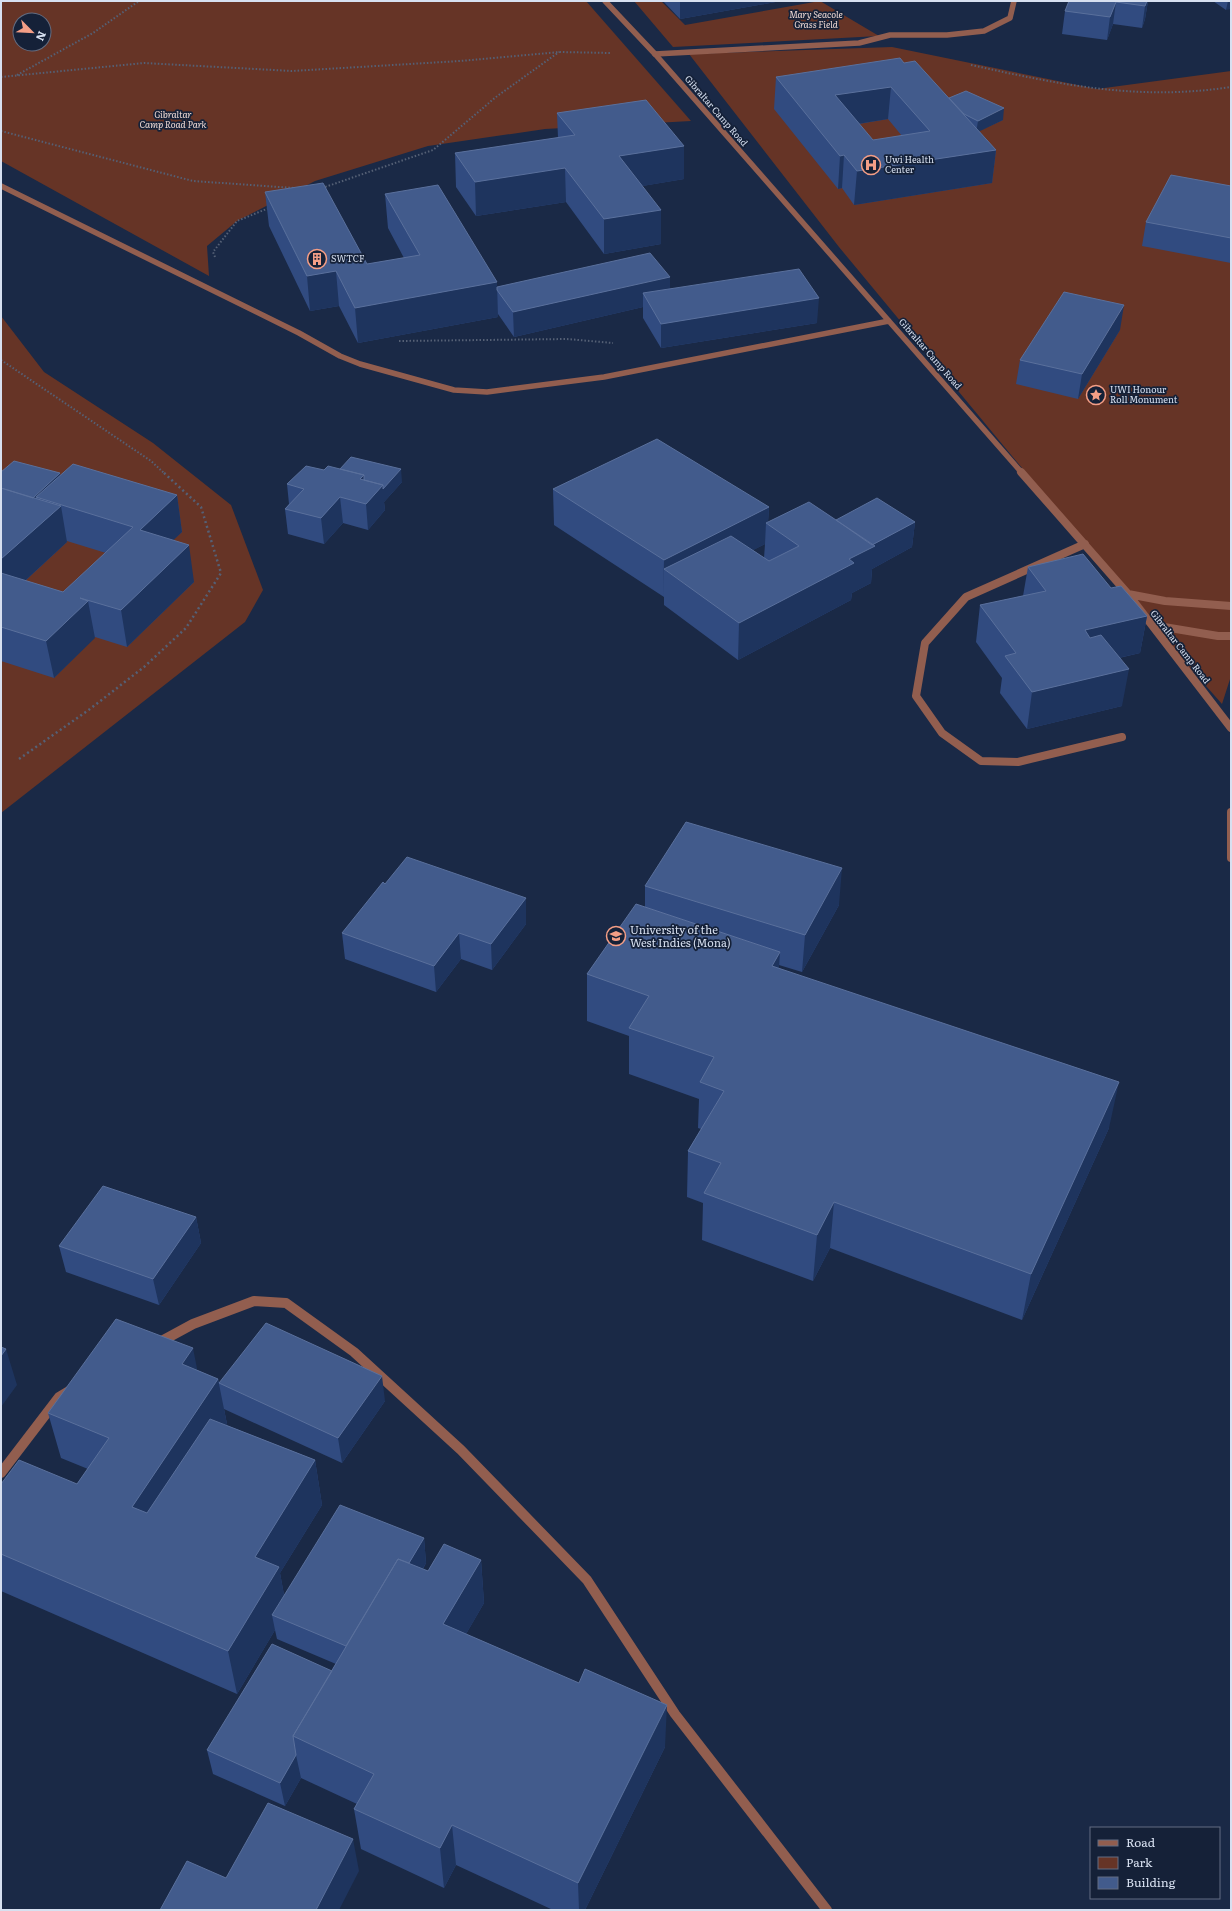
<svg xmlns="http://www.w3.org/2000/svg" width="1232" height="1911" viewBox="0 0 1232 1911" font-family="Literata,serif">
	<rect width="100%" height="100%" fill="#152138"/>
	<path fill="#1a2946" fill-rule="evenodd" d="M1,1H1231V1910H1ZM20,20H44V44H20ZM1091,1828H1219V1898H1091Z"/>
	<path fill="#663426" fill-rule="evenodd" d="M1,1H586L691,121L545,129L428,146L315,181L237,221L207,246L209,276L1,161ZM20,20H44V44H20Z
		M634,1H661L685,25L820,1L879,36L673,47Z
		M892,47L1097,89L1231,71V676L1222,704L1152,625L839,247L689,54Z
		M1,316L44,372L153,443L231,505L263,590L245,622L1,813Z"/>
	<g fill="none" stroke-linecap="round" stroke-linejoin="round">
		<path stroke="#556075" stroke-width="2" stroke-dasharray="1.5 2" stroke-linecap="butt" d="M971,65C1062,85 1138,101 1231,87
			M17,75L93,33L139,1
			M1,77L144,63L292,71L460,61L560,52L611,53
			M1,131L193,181L294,188
			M322,188L433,150L496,97L559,52
			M215,257L213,252L237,221L269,208
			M399,341L567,339L613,343
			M1,360L151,461L164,473"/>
		<path stroke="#556075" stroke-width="2.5" stroke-dasharray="2 3" stroke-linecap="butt" d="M19,759L90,709L144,667L186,628L221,573L201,507L163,472"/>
		<path stroke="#925e4f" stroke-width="5.5" d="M655,54L859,43L890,35H947L984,31L1010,18L1014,1"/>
		<path stroke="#925e4f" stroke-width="10" d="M158,1343L193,1324L254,1301L286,1303L354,1352L461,1450L587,1580L675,1714L827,1910
			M1,1473L59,1397L69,1391"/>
		<path stroke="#925e4f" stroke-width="5.5" d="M605,1L655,54L1022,473
			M1,186L299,333L340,356L360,364L454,390L487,392L604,377L889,321"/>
		<path stroke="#925e4f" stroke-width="8" d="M1021,472L1128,594L1231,728
			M1085,544L966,597L925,643L916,696L942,733L981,761L1018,762L1122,737
			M1128,594L1165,601L1231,606
			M1152,625L1218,636H1231"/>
		<path stroke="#925e4f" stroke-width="8" d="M1231,812V858"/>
	</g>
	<path fill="#314b80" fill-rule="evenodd" d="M663,1H781L680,19Z
		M1069,1H1148L1145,19L1142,28L1113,24L1107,40L1062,34L1065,11Z
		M1213,1H1231L1226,10Z
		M904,63L949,98L1003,120L979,131L996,150L992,183L854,205L842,188L838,189L774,109L776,77ZM888,119L902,136L873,140L859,124Z
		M557,113L684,146V179L642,186L661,244L604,254L566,202L476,216L456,187L455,153L558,138Z
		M1231,186V263L1142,246L1146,222Z
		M265,192L367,264L404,258L388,228L385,194L497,287L670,289L817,323L661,348L643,318V307L514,337L498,314V317L358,343L339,306L310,311L269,226Z
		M1120,330L1078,399L1016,384L1020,360Z
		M340,469L402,482L384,502L385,510L368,530L343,523L324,544L288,534L285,509L289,504L287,484L324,470Z
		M1,472L60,473V475L177,495L182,532L173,540L194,582L127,647L95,637L54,678L1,661ZM67,541L106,553L63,592L25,581L67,542Z
		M553,489L769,507L768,522L836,520L915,522L912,547L872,569L871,583L852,593L851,600L738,660L664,605V597L554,525ZM765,544L764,558L753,550Z
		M1028,567L1111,588L1147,616L1140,653L1119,658L1122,706L1027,729L1000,693L1002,678L976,642L980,605L1023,596Z
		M385,884L526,898V924L492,970L461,959L436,992L345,959L342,933Z
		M645,886L839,905L802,972L779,965V968L1109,1128L1022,1320L830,1248L813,1281L702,1240L703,1203L687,1197L688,1151L701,1129L698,1128L699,1099L629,1074V1036L587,1021V974L645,907Z
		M196,1217L201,1243L159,1305L66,1272L59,1246Z
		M197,1370L218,1379L219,1383L385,1401L342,1463L224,1409L227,1424L226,1425L315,1460L322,1505L280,1573L284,1595L424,1538L426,1563L423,1569L428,1571L481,1560L484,1603L466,1634L665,1747L585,1910H553L456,1865L444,1888L361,1849L354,1809L357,1804L301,1778L285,1806L213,1774L207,1750L332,1671L336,1664L277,1639L275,1630L237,1694L1,1591V1484H77L88,1469L61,1458L48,1413Z"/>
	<path fill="#1e345e" d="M680,1H781L680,19Z
		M1147,1H1148L1145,19L1142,28L1145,6Z
		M1228,1H1231V9L1226,10Z
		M1116,2L1113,24L1107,40L1110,17Z
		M891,87L888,119L833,128L835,95Z
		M1004,108L1003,120L976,133L978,121Z
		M684,146V179L619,190V156Z
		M996,150L992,183L854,205L857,171Z
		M844,155L842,188L838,189L840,156Z
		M565,168L566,202L476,216L475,182Z
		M661,210V244L604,254V219Z
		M336,271L339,306L310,311L307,276Z
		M670,277V301L643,293V307L514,337L513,312Z
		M497,282L498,317L358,343L355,308Z
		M819,298L817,323L661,348V324Z
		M1124,305L1120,330L1078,399L1082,374Z
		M401,469L402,482L384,502L385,510L368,530L366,504L383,485Z
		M60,473L62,486L36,497L38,509L26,504Z
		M364,475L366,500L363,504L360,479Z
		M177,495L182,532L146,566L140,530Z
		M340,497L343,523L324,544L321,518Z
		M61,506L67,542L1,603V559Z
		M769,507L768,525L766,523L765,544L686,585L664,569L663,597L664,560Z
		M915,522L912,547L872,569L871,583L852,593L851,600L738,660L739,623L849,559L867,548Z
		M189,545L194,582L127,647L121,610Z
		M88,601L95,638L54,678L46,641Z
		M1147,616L1140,653L1078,667L1085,630Z
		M1129,669L1122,706L1027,729L1032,692Z
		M842,868L839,905L802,972L805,935Z
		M526,898V924L492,970L491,944Z
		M459,933L461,959L436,992L434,966Z
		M780,952L777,998L772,966Z
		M1119,1082L1109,1128L1022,1320L1031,1274Z
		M834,1202L830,1248L813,1281L817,1235Z
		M196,1217L201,1243L159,1305L153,1279Z
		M193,1348L202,1394L182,1364Z
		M1,1349H6L17,1385L1,1407Z
		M382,1376L385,1401L342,1463L338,1438Z
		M218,1379L227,1424L143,1551L132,1507Z
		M315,1460L322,1505L280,1573L287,1611L272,1615L275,1630L237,1694L228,1651L255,1557Z
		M424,1538L426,1563L361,1675L358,1651Z
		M481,1560L484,1603L447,1667L443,1624Z
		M667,1705L665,1747L585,1910H579L578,1883Z
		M296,1755L301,1778L285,1806L280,1783Z
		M452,1825L456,1865L444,1888L440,1848Z
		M353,1839L359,1871L339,1910H316Z"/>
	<path fill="#425b8c" stroke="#5a709c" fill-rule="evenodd" d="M1069,1H1147L1145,6L1116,2L1110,17L1065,11Z
		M900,58L904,63L915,61L996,150L857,171L844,155L840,156L776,77ZM891,87L930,131L873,140L835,95Z
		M966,91L1004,108L978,121L964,114L949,98Z
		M646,100L684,146L619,156L661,210L604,219L565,168L475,182L455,153L575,135L557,113Z
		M1171,175L1231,186V238L1146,222Z
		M323,183L367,264L420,255L385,194L438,185L497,282L355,308L336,271L307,276L265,192Z
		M650,253L670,277L513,312L497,290V287Z
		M799,269L819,298L661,324L643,293Z
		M1064,292L1124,305L1082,374L1020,360Z
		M657,439L769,507L664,560L553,489Z
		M351,457L401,469L383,489V485L364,480V475L340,469Z
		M14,461L60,473L33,498L1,488V472Z
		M73,464L177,495L140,530L189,545L121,610L80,598L88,601L46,641L1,627V573L63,592L133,527L36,497Z
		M306,466L324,470L328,466L364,475L360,479L383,485L366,504L340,497L321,518L285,509L304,489L287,484Z
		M1,488L61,506L1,559Z
		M877,498L915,522L872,545L836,520Z
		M809,502L875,546L849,559L854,563L739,623L664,569L731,536L769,561L799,546L766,523Z
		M1083,554L1111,588L1121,586L1147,616L1085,630L1090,638L1101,635L1129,669L1032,692L1005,656L1016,653L980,605L1046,591L1028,567Z
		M686,822L842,868L805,935L645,886Z
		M407,857L526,898L491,944L459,933L434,966L342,933L383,882L385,884Z
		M636,904L780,952L772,966L1119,1082L1031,1274L834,1202L817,1235L704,1193L721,1163L688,1151L724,1091L700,1082L714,1057L629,1028L649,996L587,974Z
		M103,1186L196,1217L153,1279L59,1246Z
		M116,1319L193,1348L182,1364L218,1379L132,1507L147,1513L210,1419L315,1460L255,1557L279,1567L228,1651L1,1554V1484L19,1460L77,1484L109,1438L48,1413Z
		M266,1323L382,1376L338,1438L219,1383Z
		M1,1347L6,1349L1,1356Z
		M340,1505L424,1538L409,1563L398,1559L346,1646L272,1615Z
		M444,1544L481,1560L443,1624L579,1683L585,1669L667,1705L578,1883L452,1825L440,1848L354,1809L374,1774L293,1736L398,1559L428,1571Z
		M272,1644L332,1671L293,1736L296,1755L280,1783L207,1750Z
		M268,1803L353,1839L316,1910H160L187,1861L226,1878Z"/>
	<defs>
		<g id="hospital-ring" transform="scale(1)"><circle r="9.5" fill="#152138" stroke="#f49e86" stroke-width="1.5"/><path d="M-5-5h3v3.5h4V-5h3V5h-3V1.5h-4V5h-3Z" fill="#f49e86"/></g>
		<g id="building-ring" transform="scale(1)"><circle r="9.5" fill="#152138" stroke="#f49e86" stroke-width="1.5"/><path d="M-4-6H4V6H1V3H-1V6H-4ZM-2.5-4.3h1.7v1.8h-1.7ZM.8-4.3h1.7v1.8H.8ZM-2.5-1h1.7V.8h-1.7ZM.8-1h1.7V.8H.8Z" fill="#f49e86"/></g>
		<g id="sight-ring" transform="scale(1)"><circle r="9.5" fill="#152138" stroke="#f49e86" stroke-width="1.5"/><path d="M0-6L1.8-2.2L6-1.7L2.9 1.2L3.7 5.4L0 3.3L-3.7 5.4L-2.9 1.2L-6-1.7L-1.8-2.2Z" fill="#f49e86"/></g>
		<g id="university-ring" transform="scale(1)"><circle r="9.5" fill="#152138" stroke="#f49e86" stroke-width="1.5"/><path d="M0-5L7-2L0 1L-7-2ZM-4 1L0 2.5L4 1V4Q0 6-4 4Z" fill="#f49e86"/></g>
	</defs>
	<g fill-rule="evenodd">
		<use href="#hospital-ring" x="871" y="165"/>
		<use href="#building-ring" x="317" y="259"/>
		<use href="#sight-ring" x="1096" y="395"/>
		<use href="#university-ring" x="616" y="936"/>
	</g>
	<g text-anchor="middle" stroke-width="3.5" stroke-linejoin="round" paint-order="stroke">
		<g font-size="9" font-style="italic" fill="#f2dbd5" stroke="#152138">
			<text x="816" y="18">Mary Seacole<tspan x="816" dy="10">Grass Field</tspan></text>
			<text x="173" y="118">Gibraltar<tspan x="173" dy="10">Camp Road Park</tspan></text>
		</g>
		<g font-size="9" fill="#d7e0f0" stroke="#152138">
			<text transform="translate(716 111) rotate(49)" y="3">Gibraltar Camp Road</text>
			<text transform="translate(930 354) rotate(49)" y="3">Gibraltar Camp Road</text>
			<text transform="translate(1180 647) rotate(52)" y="3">Gibraltar Camp Road</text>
		</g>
		<g font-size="9" fill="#d7e0f0" stroke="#152138" text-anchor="start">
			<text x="885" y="163">Uwi Health<tspan x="885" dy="10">Center</tspan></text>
			<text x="331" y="262">SWTCF</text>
			<text x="1110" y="393">UWI Honour<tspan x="1110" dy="10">Roll Monument</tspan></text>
		</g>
		<g font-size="11" fill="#d7e0f0" stroke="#152138" text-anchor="start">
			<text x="630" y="934">University of the<tspan x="630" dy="13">West Indies (Mona)</tspan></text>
		</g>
	</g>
	<rect width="1232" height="1911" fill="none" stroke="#d7e0f0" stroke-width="4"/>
	<rect x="1090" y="1827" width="130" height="72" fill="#152138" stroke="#636d82"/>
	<rect x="1098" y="1840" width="20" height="6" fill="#925e4f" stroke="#636d82"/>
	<text x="1126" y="1847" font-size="12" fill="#d7e0f0">Road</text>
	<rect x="1098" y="1857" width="20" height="12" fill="#663426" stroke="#636d82"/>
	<text x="1126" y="1867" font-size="12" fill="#d7e0f0">Park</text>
	<rect x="1098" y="1877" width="20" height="12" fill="#425b8c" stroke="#636d82"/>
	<text x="1126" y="1887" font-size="12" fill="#d7e0f0">Building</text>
	<g transform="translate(32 32) rotate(114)"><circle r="19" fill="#152138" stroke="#636d82"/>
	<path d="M0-3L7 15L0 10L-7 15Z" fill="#f49e86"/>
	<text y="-6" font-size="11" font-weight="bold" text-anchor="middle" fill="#d7e0f0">N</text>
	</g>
</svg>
